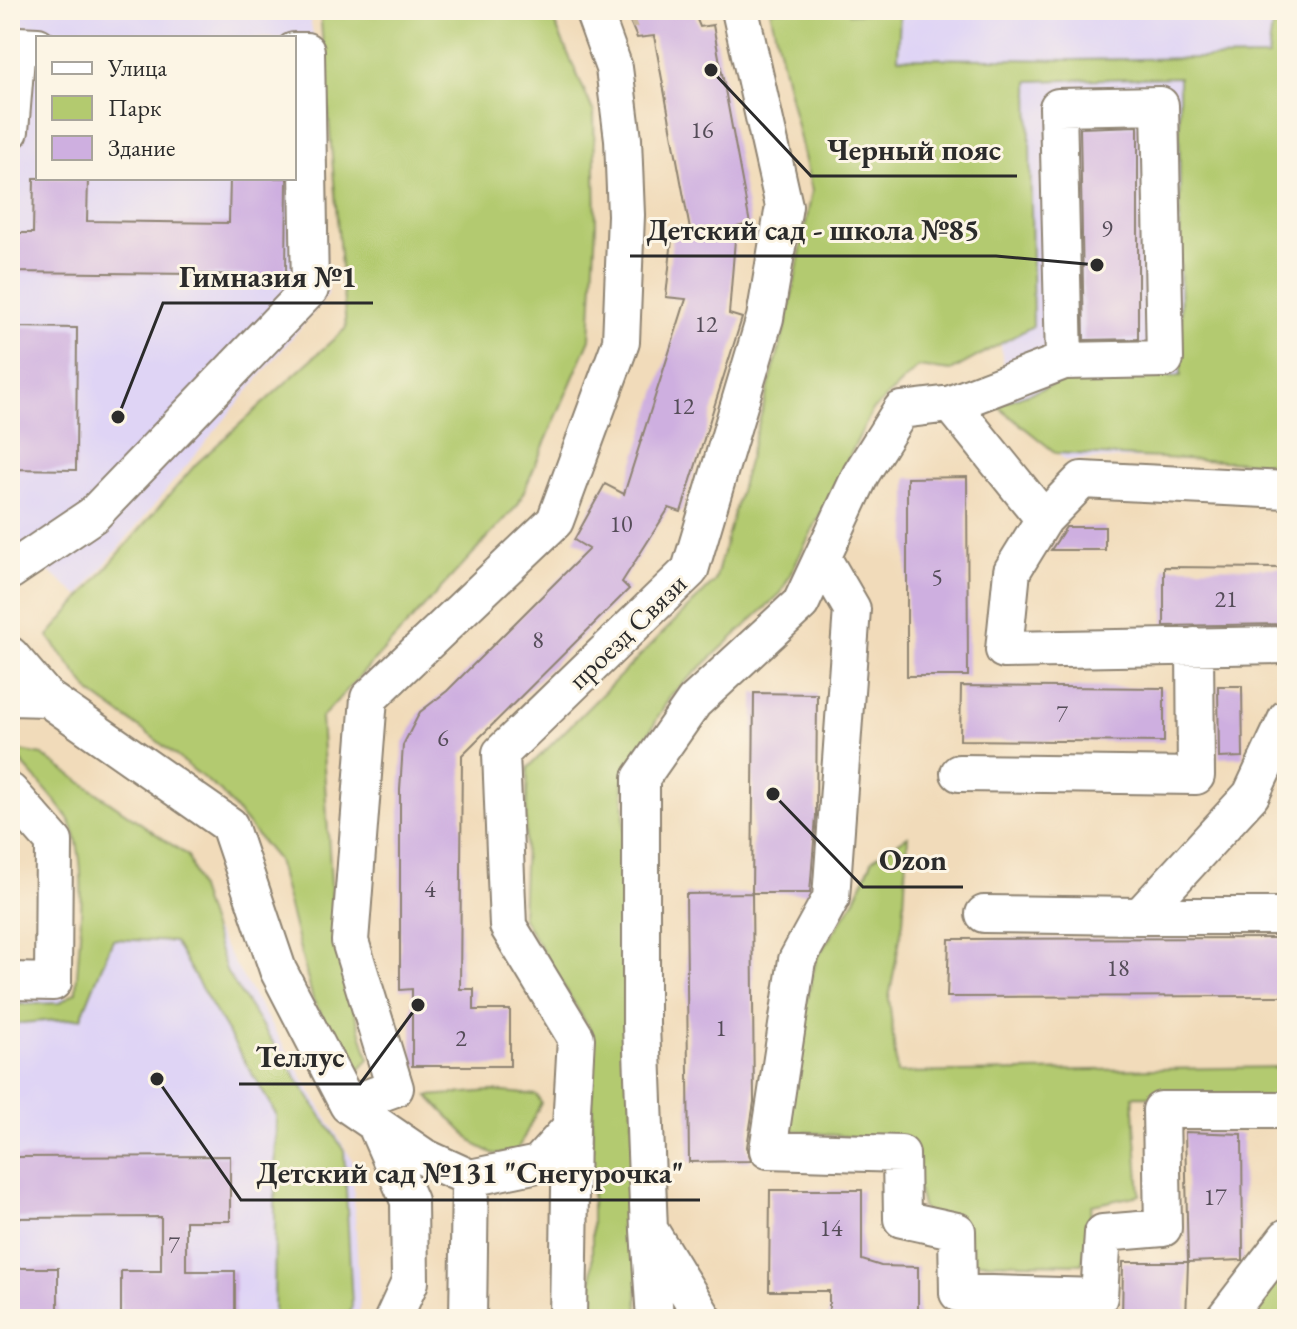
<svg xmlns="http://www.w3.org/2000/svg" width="1297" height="1329" viewBox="0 0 1297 1329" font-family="'EB Garamond',serif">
	<rect width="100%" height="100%" fill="#fcf5e5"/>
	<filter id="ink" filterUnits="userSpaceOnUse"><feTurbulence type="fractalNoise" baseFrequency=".0125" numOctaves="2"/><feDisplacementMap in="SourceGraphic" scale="16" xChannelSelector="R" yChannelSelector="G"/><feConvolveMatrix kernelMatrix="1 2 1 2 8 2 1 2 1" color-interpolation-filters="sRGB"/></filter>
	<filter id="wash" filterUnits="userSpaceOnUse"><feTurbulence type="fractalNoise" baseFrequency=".006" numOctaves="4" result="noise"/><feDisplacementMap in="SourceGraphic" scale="32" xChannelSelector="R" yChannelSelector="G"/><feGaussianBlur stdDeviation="1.8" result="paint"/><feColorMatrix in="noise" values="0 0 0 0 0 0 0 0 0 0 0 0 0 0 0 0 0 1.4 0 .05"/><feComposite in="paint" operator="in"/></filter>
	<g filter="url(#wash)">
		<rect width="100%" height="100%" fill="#f1dbba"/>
		<path fill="#dfd4f5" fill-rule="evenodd" d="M10,10H309L315,50L328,294L79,596L10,540ZM38,38H294V178H38Z
			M849,10H1287L1269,456L1065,460L1007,408L995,282L848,63Z
			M88,928L215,931L352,1160L360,1308L356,1319H10V998L88,996Z"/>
		<path fill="#b3ca6f" stroke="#6f7a4d" stroke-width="2" d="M320,10H549L594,113L596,225L590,339L518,505L321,718L335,948L369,1059L356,1074L313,1000L277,860L221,792L151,736L91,693L48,636L196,464L346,328Z
			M770,10H849V14L900,11L898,58L1073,60L1268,57L1274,10H1287V464L1056,453L996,405L1067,380L1181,376L1179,77L1029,81L1033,326L951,371L918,367L872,411L781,593L671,695L623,778L638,1319H592V1033L522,917L528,768L715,581L787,321L812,191Z
			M10,749L42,755L188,856L227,973L344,1150L352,1306L347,1319H274L276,1114L174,942L113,939L81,1018L10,1024V1005L59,1003L76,992C78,947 92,852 66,815C50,792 28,771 10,749Z
			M908,836L903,922L889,998L897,1073L1287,1067V1098L1133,1096L1140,1195L1092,1205L1082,1264L966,1262L922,1206L906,1143L779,1129L816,959L854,901L873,859Z
			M492,1091L537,1095L541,1103L517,1151L494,1154L476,1145L428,1096Z
			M1287,1253V1309L1281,1319H1236Z"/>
		<g id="blocks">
			<path fill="#ceafe0" d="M625,10H693L700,27L713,25L750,224L736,227L729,314L742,318L681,512L669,508L622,582L629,589L462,755L460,989H474V1010H510V1066H412V989L400,990V790L403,745L420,712L447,691L589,549L574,540L605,484L624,494L686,299L666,297L672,239L691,235L654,36L637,38Z
				M1138,126V339L1084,340L1080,128Z
				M34,178H88L87,221L229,223L230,178H287L286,275L10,272V233H33Z
				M10,327L77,328L76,470L10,469Z
				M967,477L968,676H907V478Z
				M1066,527H1105V550H1051Z
				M1164,567L1287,568V624L1164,626Z
				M961,686L1164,688V742L960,740Z
				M1218,686H1242L1243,757L1219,758Z
				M754,693L817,694L816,816L810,893H752Z
				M752,893L754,1102L747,1147L751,1161L689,1162L686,894Z
				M1287,938V996L947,997L949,939Z
				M1185,1132L1242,1134L1243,1260L1188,1262Z
				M230,1156V1221H186V1271H235V1319H121V1271H161V1217L10,1218V1157Z
				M770,1190H862V1260L881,1266L918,1267V1319H829V1291H769Z
				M1123,1262H1188L1186,1319H1122Z
				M10,1268H58V1319H10Z"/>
		</g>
	</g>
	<g filter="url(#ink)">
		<use href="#blocks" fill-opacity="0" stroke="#8e8372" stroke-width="2"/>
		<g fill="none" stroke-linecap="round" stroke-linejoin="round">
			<path stroke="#c9b89d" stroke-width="36" stroke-dasharray="36 18" stroke-linecap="butt" d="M626,12L631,10"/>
			<g stroke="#8e8372" stroke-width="40">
				<path id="minor" d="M10,131L17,45L38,46
					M951,404L1064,361L1165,359L1160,105L1058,107L1064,361
					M1044,519L1012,571L1004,650L1287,645
					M823,559L852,609L831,898L797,960L768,1150L901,1154L902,1219L957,1231L958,1293L1099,1297L1103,1233L1163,1228L1161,1110H1287
					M10,571L93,515L310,289L306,51H294
					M10,655L47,698
					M10,697L47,698L229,825L278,970L348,1105L424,1157L470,1178L538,1164L571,1127
					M959,773L1196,776L1195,646
					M10,792L54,842L53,982L10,981
					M984,914L1140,916L1251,795L1287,718
					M1140,916H1287
					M348,1105L395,1088L350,941L369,698L555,521L621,342L626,215L623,139L614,68L593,10
					M375,1123L409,1201L410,1282L393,1319
					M652,1234L704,1319
					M468,1319L470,1178
					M568,1319L571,1127L576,1038L508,926L501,753L690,570L765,318L784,206L740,10
					M655,1319L649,1230L641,1025V778L694,702L801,603L861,474L901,410L951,404L1044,519L1082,480L1287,490
					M1224,1319L1287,1237"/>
			</g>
			<use href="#minor" stroke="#fff" stroke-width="36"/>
		</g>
	</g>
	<g text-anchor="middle" stroke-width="6" stroke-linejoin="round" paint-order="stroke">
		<g font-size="24" fill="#544c58">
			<text x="702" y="138">16</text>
			<text x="1107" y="237">9</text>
			<text x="706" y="332">12</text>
			<text x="683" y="414">12</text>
			<text x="621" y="532">10</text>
			<text x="937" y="585">5</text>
			<text x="1226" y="607">21</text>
			<text x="538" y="648">8</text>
			<text x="1062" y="722">7</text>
			<text x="443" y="746">6</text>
			<text x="430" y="897">4</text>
			<text x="1118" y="976">18</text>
			<text x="721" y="1036">1</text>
			<text x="461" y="1046">2</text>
			<text x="1215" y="1205">17</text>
			<text x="831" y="1236">14</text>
			<text x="174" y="1253">7</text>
		</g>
		<g font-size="28" fill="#2b2b2b" stroke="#fcf5e5">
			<text transform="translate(627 631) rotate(-44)" y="10">проезд Связи</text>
		</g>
	</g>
	<path fill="none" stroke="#2b2b2b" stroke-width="3" d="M711 70L811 176H1017M1097 265L996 256H630M118 417L163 303H373M773 794L863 887H963M418 1005L360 1084H239M157 1079L241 1200H700"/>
	<g fill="#2b2b2b" stroke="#fcf5e5" stroke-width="3">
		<circle cx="711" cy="70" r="8"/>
		<circle cx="1097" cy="265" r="8"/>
		<circle cx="118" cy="417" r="8"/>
		<circle cx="773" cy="794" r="8"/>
		<circle cx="418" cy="1005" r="8"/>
		<circle cx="157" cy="1079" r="8"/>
	</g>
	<g font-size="30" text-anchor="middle" font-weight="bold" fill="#2b2b2b" stroke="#fcf5e5" stroke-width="6" stroke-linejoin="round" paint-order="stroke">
		<text x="914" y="160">Черный пояс</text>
		<text x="813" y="240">Детский сад - школа №85</text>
		<text x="268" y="287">Гимназия №1</text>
		<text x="913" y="870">Ozon</text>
		<text x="300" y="1067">Теллус</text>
		<text x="470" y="1183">Детский сад №131 "Снегурочка"</text>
	</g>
	<rect width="1297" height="1329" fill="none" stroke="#fcf5e5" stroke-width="40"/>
	<rect x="36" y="36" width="260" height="144" fill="#fcf5e5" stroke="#a8a49b" stroke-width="2"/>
	<rect x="52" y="62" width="40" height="12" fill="#ffffff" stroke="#a8a49b" stroke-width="2"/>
	<text x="108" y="76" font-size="24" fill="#2b2b2b">Улица</text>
	<rect x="52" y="96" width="40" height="24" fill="#b3ca6f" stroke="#a8a49b" stroke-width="2"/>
	<text x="108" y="116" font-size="24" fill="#2b2b2b">Парк</text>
	<rect x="52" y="136" width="40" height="24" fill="#ceafe0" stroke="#a8a49b" stroke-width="2"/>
	<text x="108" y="156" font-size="24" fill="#2b2b2b">Здание</text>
</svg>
